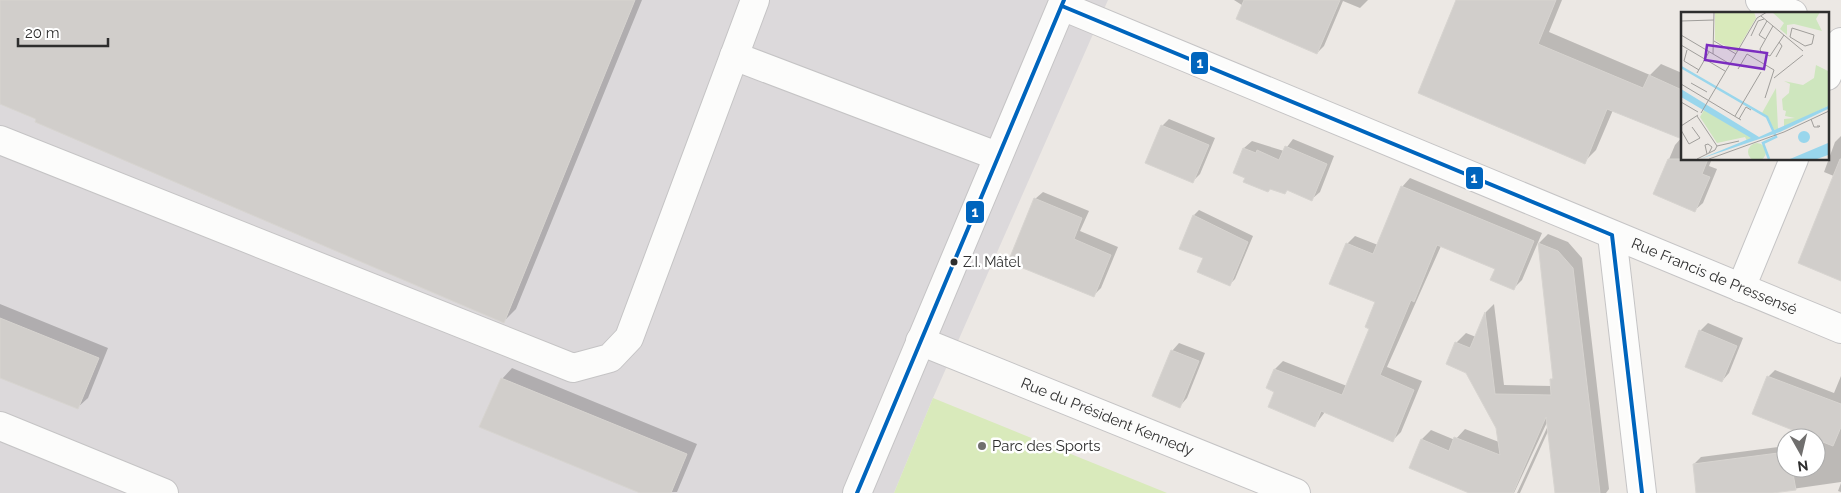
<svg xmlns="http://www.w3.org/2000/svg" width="1841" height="493" viewBox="0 0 1841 493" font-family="Raleway,sans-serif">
	<rect width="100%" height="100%" fill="#ece8e4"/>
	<path fill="#dcd9db" d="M0,0H1108L933,398L894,493H0Z"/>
	<path fill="#d9eabb" d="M933,398L1167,493H894Z"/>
	<path fill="#0003" d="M0,0H642L516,309L503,322L0,103Z
		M1234,0H1368L1360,8L1343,1L1324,46L1317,53Z
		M1457,0H1562L1549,32L1650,75L1661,64L1682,73V125L1673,134L1613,110L1596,150L1584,162Z
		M1169,119L1215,138L1200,174L1193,181L1162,126Z
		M1841,136V179L1824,172L1835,142Z
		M1682,137V159H1712L1709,166L1717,169L1703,203L1695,210L1655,193L1675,145Z
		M1293,139L1334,156L1320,192L1312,199L1288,189L1284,193L1234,172L1244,148L1252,141L1284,151Z
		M1410,178L1542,233L1522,280L1514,288L1497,269L1441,246L1387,367L1422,381L1401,432L1393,440L1325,412L1315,425L1276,391L1268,387L1275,369L1283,361L1347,386L1371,329L1377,302L1347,244L1355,236L1378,245L1402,187Z
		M1043,192L1089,211L1080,231L1118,247L1101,288L1093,296L1035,199Z
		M1199,210L1253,236L1235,279L1230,284L1205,257L1194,215Z
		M1548,234L1568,242L1582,258L1609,489L1606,493H1561L1549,429L1520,493H1517L1551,419L1549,418L1514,493H1476L1411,467L1422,439L1431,430L1455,440L1465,429L1499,442L1497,428L1456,343L1466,333L1476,337L1486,312L1494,304L1504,385L1552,386L1551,380L1554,377L1539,243Z
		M0,304L108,348L88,398L77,408L0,376Z
		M1708,323L1743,338L1729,373L1722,381L1700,331Z
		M1179,343L1205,353L1187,398L1180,406L1172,351Z
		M512,368L697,444L677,492L643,493L502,379Z
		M1775,370L1834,393L1841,376V482L1764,493H1698L1694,464L1701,457L1786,446V468H1816V442L1823,441L1768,377Z
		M1841,483V492L1838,491Z"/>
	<path fill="#d1cecb" stroke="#d7d4d0" d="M0,0H635L504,323L35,122L36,119L0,104Z
		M1244,0H1340L1317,54L1236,19Z
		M1456,0H1556L1538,44L1643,88L1649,75L1682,90V139L1607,109L1585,164L1418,93Z
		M1161,125L1209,145L1193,183L1145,163Z
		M1285,146L1327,164L1312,201L1287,190L1285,194L1270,189L1268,192L1243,182L1245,178L1233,173L1243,148L1256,153L1257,150L1279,160Z
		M1668,159H1708L1702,174L1710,177L1695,212L1653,194Z
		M1840,159H1841V281L1798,263Z
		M1401,186L1534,241L1514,290L1490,280L1495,269L1437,245L1414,302L1411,300L1380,375L1414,390L1393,442L1321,411L1315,427L1268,407L1274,392L1266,388L1274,369L1342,395L1369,329L1365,327L1375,302L1329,284L1346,243L1373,254Z
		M1034,198L1082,218L1074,239L1111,255L1094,297L1008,262Z
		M1193,215L1248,242L1230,286L1197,272L1203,258L1179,249Z
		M1538,243L1558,251L1573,268L1600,493H1555L1546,417L1513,493H1469L1409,468L1421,439L1449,451L1454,437L1500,455L1496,428L1466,373L1446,364L1455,342L1470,348L1485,312L1495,394L1551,395L1550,379H1553Z
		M0,318L99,358L78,409L0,378Z
		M1699,330L1737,346L1722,382L1685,367Z
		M1171,350L1199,361L1180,408L1152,396Z
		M1767,376L1841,404V427L1833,446L1752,414Z
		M501,378L687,454L671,493H640L479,427Z
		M1786,452V468H1792L1796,490L1773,493H1696L1693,464Z"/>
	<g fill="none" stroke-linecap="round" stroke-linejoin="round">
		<g stroke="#c5c4c5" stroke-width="30">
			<g id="minor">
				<path d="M1760,0L1793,14"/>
				<path id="s1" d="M1062,6L1841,329"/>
				<path d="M734,56L997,156"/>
				<path d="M1827,76L1841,42"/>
				<path d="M0,140L573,368L610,358L629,338L755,0"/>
				<path d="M1612,235L1642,493"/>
				<path d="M1741,288L1794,159"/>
				<path id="s2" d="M920,341L1296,493"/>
				<path d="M0,426L164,493"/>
				<path d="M857,493L1064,0"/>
			</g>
		</g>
		<use href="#minor" stroke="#fcfcfb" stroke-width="28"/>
		<g stroke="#fff" stroke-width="8">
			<path id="bus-1" d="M1062,6L1612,235
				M1612,235L1642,493
				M857,493L1064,0"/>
		</g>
		<use href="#bus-1" stroke="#0065bd" stroke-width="4"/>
	</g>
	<circle fill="#2e2e2e" stroke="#fff" stroke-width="2" cx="954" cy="262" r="4.5"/>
	<circle fill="#706f6e" stroke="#fff" stroke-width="2" cx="982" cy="446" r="5"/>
	<g text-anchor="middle" stroke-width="5" stroke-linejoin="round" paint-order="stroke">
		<g font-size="14" fill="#2e2e2e" stroke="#fff" text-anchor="start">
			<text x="963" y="267">Z.I. Mâtel</text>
		</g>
		<g font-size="15" fill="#2e2e2e" stroke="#fff">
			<text dy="5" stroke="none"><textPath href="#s1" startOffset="706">Rue Francis de Pressensé</textPath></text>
			<text dy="5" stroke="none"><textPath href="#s2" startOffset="202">Rue du Président Kennedy</textPath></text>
		</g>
		<g font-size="15" fill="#2e2e2e" stroke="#fff" text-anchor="start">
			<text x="992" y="451">Parc des Sports</text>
		</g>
	</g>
	<g transform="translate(1681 12)">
		<rect width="148" height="148" fill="#ece8e4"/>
		<path d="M91,0H139L135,7L141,19L113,12L106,13V23L99,17L103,11ZM135,53L147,59V94L103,115V107L114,106L104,104L105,99L102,98L101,87L108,81L109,72L103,69L122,73L133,66ZM95,76L97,117L93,118L87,105L81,101ZM23,98L70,125V128L66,129L64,125L36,131L19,105ZM67 140a9 9 0 1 1 18 0a9 9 0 1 1-18 0Z" fill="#cee6be"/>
		<path d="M34,0H73L75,6L55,40L34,28Z" fill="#d9eabb"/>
		<path d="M0,77L78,125L147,94V97L99,120L19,147L70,126L0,85ZM117 125a6 6 0 1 1 12 0a6 6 0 1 1-12 0ZM147,131V143L136,147H109Z" fill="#99d6ec"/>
		<path fill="none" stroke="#99d6ec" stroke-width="2.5" d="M0,55L86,105L95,125L82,131L88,147"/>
		<path fill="none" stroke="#a09e9b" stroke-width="1" d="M80,4L122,39M0,9L33,8M92,14L79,37L80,40L89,44L103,23M111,16L133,23L131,32L124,34L109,25ZM0,23L49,52M70,24L77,9L83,7M84,27L78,23L86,9M33,29L55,42M0,33L44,59M6,38L3,49L18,58M32,42L33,0M95,45L101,34L98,30M57,57L66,42L93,58L84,86M16,61L28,40M93,66L122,43M10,71L26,80M0,72L60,108M0,90L17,100M20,101L76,6L86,0M16,104L36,134M54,104L80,60M58,107L65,95L70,98M130,107L133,115H138L139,114H136M0,114L17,103M0,118L8,132L19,126L11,115M36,134L58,129M26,142L24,133L27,132L31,135L28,141M16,147L34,138L36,134M28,147L103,120L148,99"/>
		<path fill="#7b2cbf" fill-opacity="0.15" stroke="#7b2cbf" stroke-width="2.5" d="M26,33L86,41L83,57L24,48Z"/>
		<rect width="148" height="148" fill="none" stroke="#2e2e2e" stroke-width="2.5"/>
	</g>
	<g stroke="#fff" stroke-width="2">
		<rect x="1190" y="51" width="19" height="24" rx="5" fill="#0065bd"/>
		<rect x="1465" y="166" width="19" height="24" rx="5" fill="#0065bd"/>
		<rect x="965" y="200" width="20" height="24" rx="5" fill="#0065bd"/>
	</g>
	<g font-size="14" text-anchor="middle" font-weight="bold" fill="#fff">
		<text x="1200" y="68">1</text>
		<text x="1474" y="183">1</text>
		<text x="975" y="217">1</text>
	</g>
	<g transform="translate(1801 453) rotate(172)"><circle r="24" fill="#ffffff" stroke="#ababab"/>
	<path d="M0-4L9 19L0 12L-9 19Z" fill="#706f6e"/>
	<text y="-8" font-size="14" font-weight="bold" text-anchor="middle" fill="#2e2e2e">N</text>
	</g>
	<path d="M18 38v8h90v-8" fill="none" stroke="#2e2e2e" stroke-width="2.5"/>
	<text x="25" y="38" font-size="15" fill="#2e2e2e" stroke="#ffffff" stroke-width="4" paint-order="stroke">20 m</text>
</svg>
